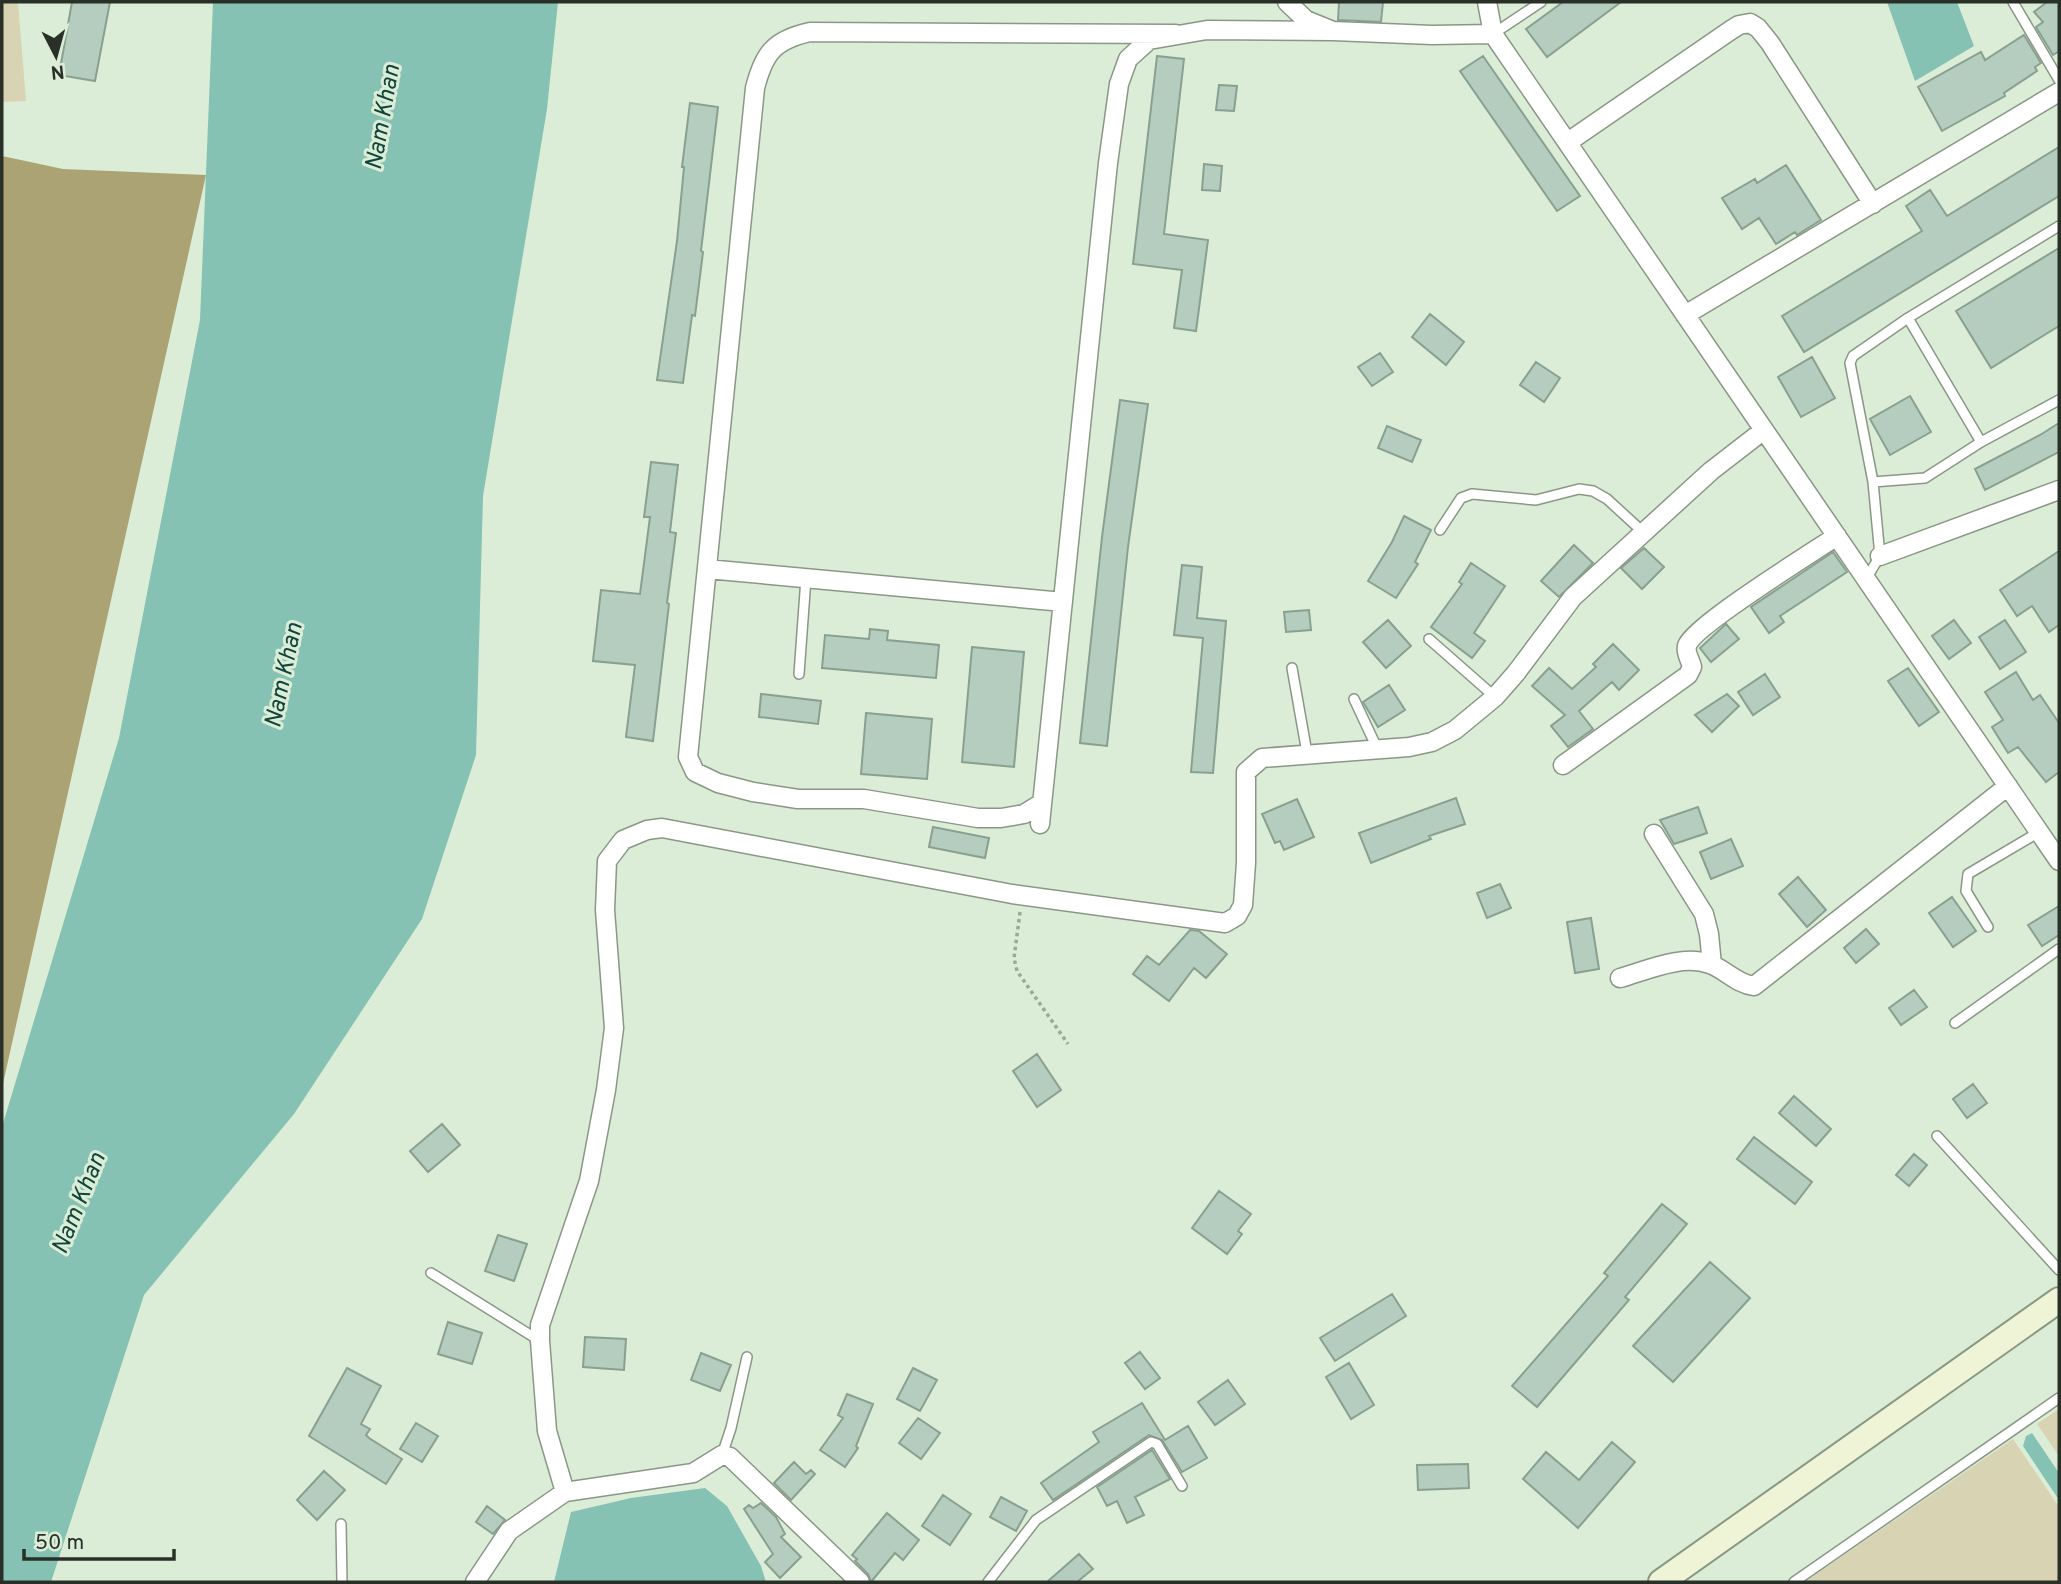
<svg xmlns="http://www.w3.org/2000/svg" width="2061" height="1584" viewBox="0 0 2061 1584" font-family="Overpass,sans-serif">
	<rect width="100%" height="100%" fill="#dcedd7"/>
	<path fill="#d8d3b2" d="M2,2H18L26,101L2,102Z
		M2059,1409V1456L2037,1424Z
		M2013,1439L2059,1507V1582H1805Z"/>
	<path fill="#aba373" d="M2,156L63,169L206,175L2,1088Z"/>
	<path fill="#85c2b3" d="M213,2H558L547,109L483,496L476,755L422,919L294,1114L144,1295L51,1582H2V1127L119,738L200,320Z
		M1887,2H1957L1974,46L1915,81Z
		M2032,1433L2059,1473V1500L2023,1446L2026,1436Z
		M705,1488L727,1506L761,1566L766,1582H554L571,1512L631,1498Z"/>
	<path fill="#b5cdbe" stroke="#89a091" stroke-width="2" d="M72,2H110L95,81L59,75Z
		M1339,2H1383L1381,22L1338,20Z
		M1563,2H1621L1547,57L1526,29Z
		M2047,2H2059V51L2053,55L2036,27L2043,22L2034,12Z
		M2024,35L2041,63L2035,67L2037,71L2004,93L2005,96L1942,131L1918,87L1981,52L1985,60Z
		M1157,56L1184,59L1164,234L1208,240L1196,331L1174,328L1182,270L1133,264Z
		M1483,56L1580,196L1557,211L1460,71Z
		M1219,85L1237,86L1234,111L1216,110Z
		M690,103L718,107L701,251L703,252L695,316L692,315L683,383L657,380L677,241L684,167H682Z
		M2059,147V196L1804,352L1782,316L1922,231L1906,206L1930,190L1947,216Z
		M1204,164L1222,166L1220,191L1202,190Z
		M1786,165L1821,220L1797,235L1795,232L1776,244L1759,218L1742,229L1722,198L1755,179L1757,183Z
		M2059,248V326L1991,368L1956,311Z
		M1430,314L1464,342L1446,365L1412,337Z
		M1380,353L1393,372L1372,386L1358,367Z
		M1812,357L1835,398L1801,417L1778,377Z
		M1536,362L1560,378L1544,402L1520,385Z
		M1910,396L1931,432L1890,455L1870,419Z
		M1120,400L1148,404L1128,547L1107,746L1080,743L1102,537Z
		M2059,423V452L1985,490L1975,469L2040,435Z
		M1387,426L1421,440L1412,462L1378,448Z
		M651,462L678,465L670,532L676,533L667,603L669,604L653,741L626,737L635,665L593,661L601,590L640,594L650,517H644Z
		M1404,516L1431,530L1415,562L1418,564L1396,598L1368,581L1392,542Z
		M1574,545L1593,563L1559,597L1541,581Z
		M1644,548L1664,567L1642,589L1621,568Z
		M2059,551V625L2049,632L2032,606L2017,616L2000,590Z
		M1833,552L1847,572L1780,616L1784,622L1769,633L1751,607Z
		M1471,563L1505,586L1474,633L1485,641L1472,658L1431,627L1462,584L1459,582Z
		M1182,565L1202,567L1197,618L1226,621L1213,773L1191,772L1203,638L1174,635Z
		M1309,610L1311,630L1286,632L1284,612Z
		M1388,620L1411,646L1386,668L1363,642Z
		M1954,620L1971,643L1949,659L1932,636Z
		M2005,620L2026,652L2000,669L1979,637Z
		M1726,624L1739,639L1711,662L1700,648Z
		M870,629L888,631L887,640L939,645L936,678L822,668L825,635L869,639Z
		M1613,644L1639,670L1619,690L1612,682L1579,711L1593,729L1568,747L1551,726L1565,715L1532,686L1549,668L1572,689L1596,667L1593,664Z
		M972,647L1024,652L1014,767L962,762Z
		M1908,668L1939,712L1919,726L1888,681Z
		M2016,672L2033,700L2040,695L2059,723V772L2046,782L2018,747L2008,753L1992,727L2003,720L1985,692Z
		M1765,674L1780,697L1753,715L1738,692Z
		M1389,685L1405,710L1378,727L1363,702Z
		M761,694L821,701L818,724L759,717Z
		M1727,694L1739,706L1712,732L1695,715Z
		M866,713L932,719L927,779L861,774Z
		M1456,798L1465,824L1429,836L1431,839L1371,863L1359,833Z
		M1297,799L1314,837L1284,850L1280,841L1275,843L1262,814Z
		M1698,807L1707,833L1674,844L1660,820Z
		M933,827L989,838L985,858L929,847Z
		M1731,839L1743,866L1711,879L1700,852Z
		M1798,877L1826,910L1807,927L1779,894Z
		M1500,884L1511,908L1487,918L1477,893Z
		M1952,897L1976,931L1953,947L1929,913Z
		M2059,906V935L2042,946L2028,925Z
		M1591,918L1599,969L1575,973L1567,922Z
		M1866,929L1879,944L1856,963L1844,948Z
		M1190,930L1199,931L1227,954L1206,978L1194,968L1169,1001L1133,974L1147,956L1159,965Z
		M1914,990L1927,1007L1901,1025L1889,1008Z
		M1037,1054L1061,1090L1037,1107L1013,1071Z
		M1973,1084L1987,1103L1967,1118L1953,1099Z
		M1794,1096L1831,1129L1816,1146L1779,1113Z
		M442,1124L460,1145L428,1172L410,1151Z
		M1754,1137L1812,1182L1795,1204L1737,1159Z
		M1914,1154L1927,1165L1909,1186L1896,1175Z
		M1219,1191L1251,1214L1238,1231L1242,1234L1227,1254L1192,1228Z
		M1662,1204L1687,1224L1625,1297L1629,1300L1537,1407L1512,1386L1608,1276L1604,1273Z
		M498,1235L527,1244L514,1281L485,1271Z
		M1710,1262L1750,1298L1673,1382L1633,1346Z
		M1392,1294L1406,1316L1335,1361L1320,1338Z
		M448,1322L482,1333L472,1364L438,1354Z
		M585,1337L626,1339L624,1370L583,1367Z
		M1140,1352L1160,1378L1145,1389L1125,1363Z
		M701,1353L731,1365L720,1391L691,1380Z
		M1349,1363L1374,1405L1351,1419L1326,1377Z
		M347,1368L381,1386L361,1424L370,1429L366,1435L369,1438L402,1459L386,1484L309,1436Z
		M913,1368L937,1380L920,1411L897,1399Z
		M1228,1380L1245,1404L1215,1425L1198,1402Z
		M847,1394L873,1404L856,1446L858,1448L845,1467L820,1450L843,1418L838,1415Z
		M1142,1403L1165,1440L1188,1426L1207,1458L1182,1472L1162,1440L1149,1435L1053,1500L1041,1483L1099,1442L1093,1432Z
		M918,1418L940,1433L921,1459L899,1443Z
		M416,1423L438,1436L422,1462L400,1449Z
		M1612,1442L1635,1462L1578,1528L1523,1479L1546,1452L1579,1480Z
		M1152,1450L1170,1479L1135,1497L1144,1515L1127,1523L1117,1501L1107,1506L1097,1487Z
		M794,1462L806,1474L811,1470L815,1474L791,1500L774,1483Z
		M1468,1464L1469,1488L1418,1490L1417,1465Z
		M324,1471L345,1490L317,1520L297,1500Z
		M943,1495L971,1514L950,1545L922,1526Z
		M1001,1497L1027,1511L1016,1531L990,1517Z
		M761,1503L776,1517L785,1534L781,1537L801,1557L780,1578L765,1562L773,1554L744,1509L749,1505L753,1508Z
		M487,1506L505,1520L493,1534L476,1522Z
		M887,1513L919,1540L903,1560L895,1553L871,1582L868,1574L855,1561L857,1559L852,1555Z
		M1079,1554L1093,1569L1077,1582H1047Z"/>
	<g fill="none" stroke-linecap="round" stroke-linejoin="round">
		<g stroke="#899884" stroke-width="12">
			<path id="lane" d="M2013,2L2059,80
				M1493,34L1541,2
				M1908,318L1981,442
				M1873,482L1925,478L1981,442L2059,400
				M1440,530L1461,498L1472,494L1536,500L1579,489L1593,491L1607,499L1643,532
				M1866,579L1880,556L1873,482L1850,363L1853,356L1908,318L2059,226
				M1429,639L1495,697
				M1292,668L1307,753
				M799,674L806,578
				M1354,699L1377,748
				M1988,927L1966,891L1968,874L2039,832
				M1955,1023L2059,949
				M1937,1136L2059,1270
				M431,1273L540,1341
				M722,1455L731,1428L747,1357
				M341,1524L342,1582
				M988,1582L1036,1520L1151,1442L1157,1444L1182,1486
				M1794,1582L2059,1398"/>
		</g>
		<g stroke="#899884" stroke-width="21">
			<path id="street" d="M1287,2L1306,20L1333,31L1432,35L1493,34
				M1487,2L1493,34L2059,861
				M1568,142L1731,30L1739,25L1750,23L1758,28L1770,43L1873,204
				M1685,315L2059,92
				M1880,556L2059,490
				M707,569L1063,602
				M1563,765L1688,675L1692,667C1691,661 1685,653 1687,646C1692,627 1813,552 1837,536
				M1042,803L1024,814L1001,818H978L864,799H798L753,792L718,783L695,772L688,757L755,88C764,53 774,40 810,32L1176,34
				M1040,824L1108,163L1119,84L1128,59L1149,40L1207,30L1333,31
				M1654,834L1704,914L1709,934L1712,965
				M1620,978C1648,970 1682,954 1710,964C1726,970 1737,984 1754,986L2008,786
				M565,1492L547,1431L540,1341V1325L589,1181L606,1090L614,1028L605,910L607,861L623,840L647,830L662,828L1012,894L1225,923L1237,916L1243,905L1246,863V772L1262,758L1409,747L1432,742L1455,730L1495,697L1516,673L1573,597L1711,471L1764,430
				M475,1582L509,1531L565,1492L693,1473L722,1455L730,1457L860,1582"/>
		</g>
		<g stroke="#899884" stroke-width="28">
			<path id="secondary" d="M1661,1582L2059,1300"/>
		</g>
		<path stroke="#9aa897" stroke-width="3.5" stroke-dasharray="3.5 3.5" stroke-linecap="butt" d="M1020,912L1014,958L1017,971L1068,1044"/>
		<use href="#lane" stroke="#fff" stroke-width="9"/>
		<use href="#street" stroke="#fff" stroke-width="18"/>
		<use href="#secondary" stroke="#eef4d5" stroke-width="24"/>
	</g>
	<g text-anchor="middle" stroke-width="6" stroke-linejoin="round" paint-order="stroke">
		<g font-size="24" font-style="italic" fill="#10453b" stroke="#dcedd7">
			<text transform="translate(382 117) rotate(-80)" y="8">Nam Khan</text>
			<text transform="translate(283 675) rotate(-78)" y="8">Nam Khan</text>
			<text transform="translate(78 1203) rotate(-68)" y="8">Nam Khan</text>
		</g>
	</g>
	<rect width="2061" height="1584" fill="none" stroke="#293027" stroke-width="7"/>
	<g transform="translate(56 56) rotate(174)" stroke="#dcedd7" stroke-width="5" paint-order="stroke">
	<path d="M0-5L12 26L0 18L-12 26Z" fill="#293027"/>
	<text y="-10" font-size="19" font-weight="bold" text-anchor="middle" fill="#293027">N</text>
	</g>
	<path d="M24 1549v10h150v-10" fill="none" stroke="#293027" stroke-width="3.5"/>
	<text x="35" y="1549" font-size="21" fill="#293027" stroke="#dcedd7" stroke-width="5" paint-order="stroke">50 m</text>
</svg>
